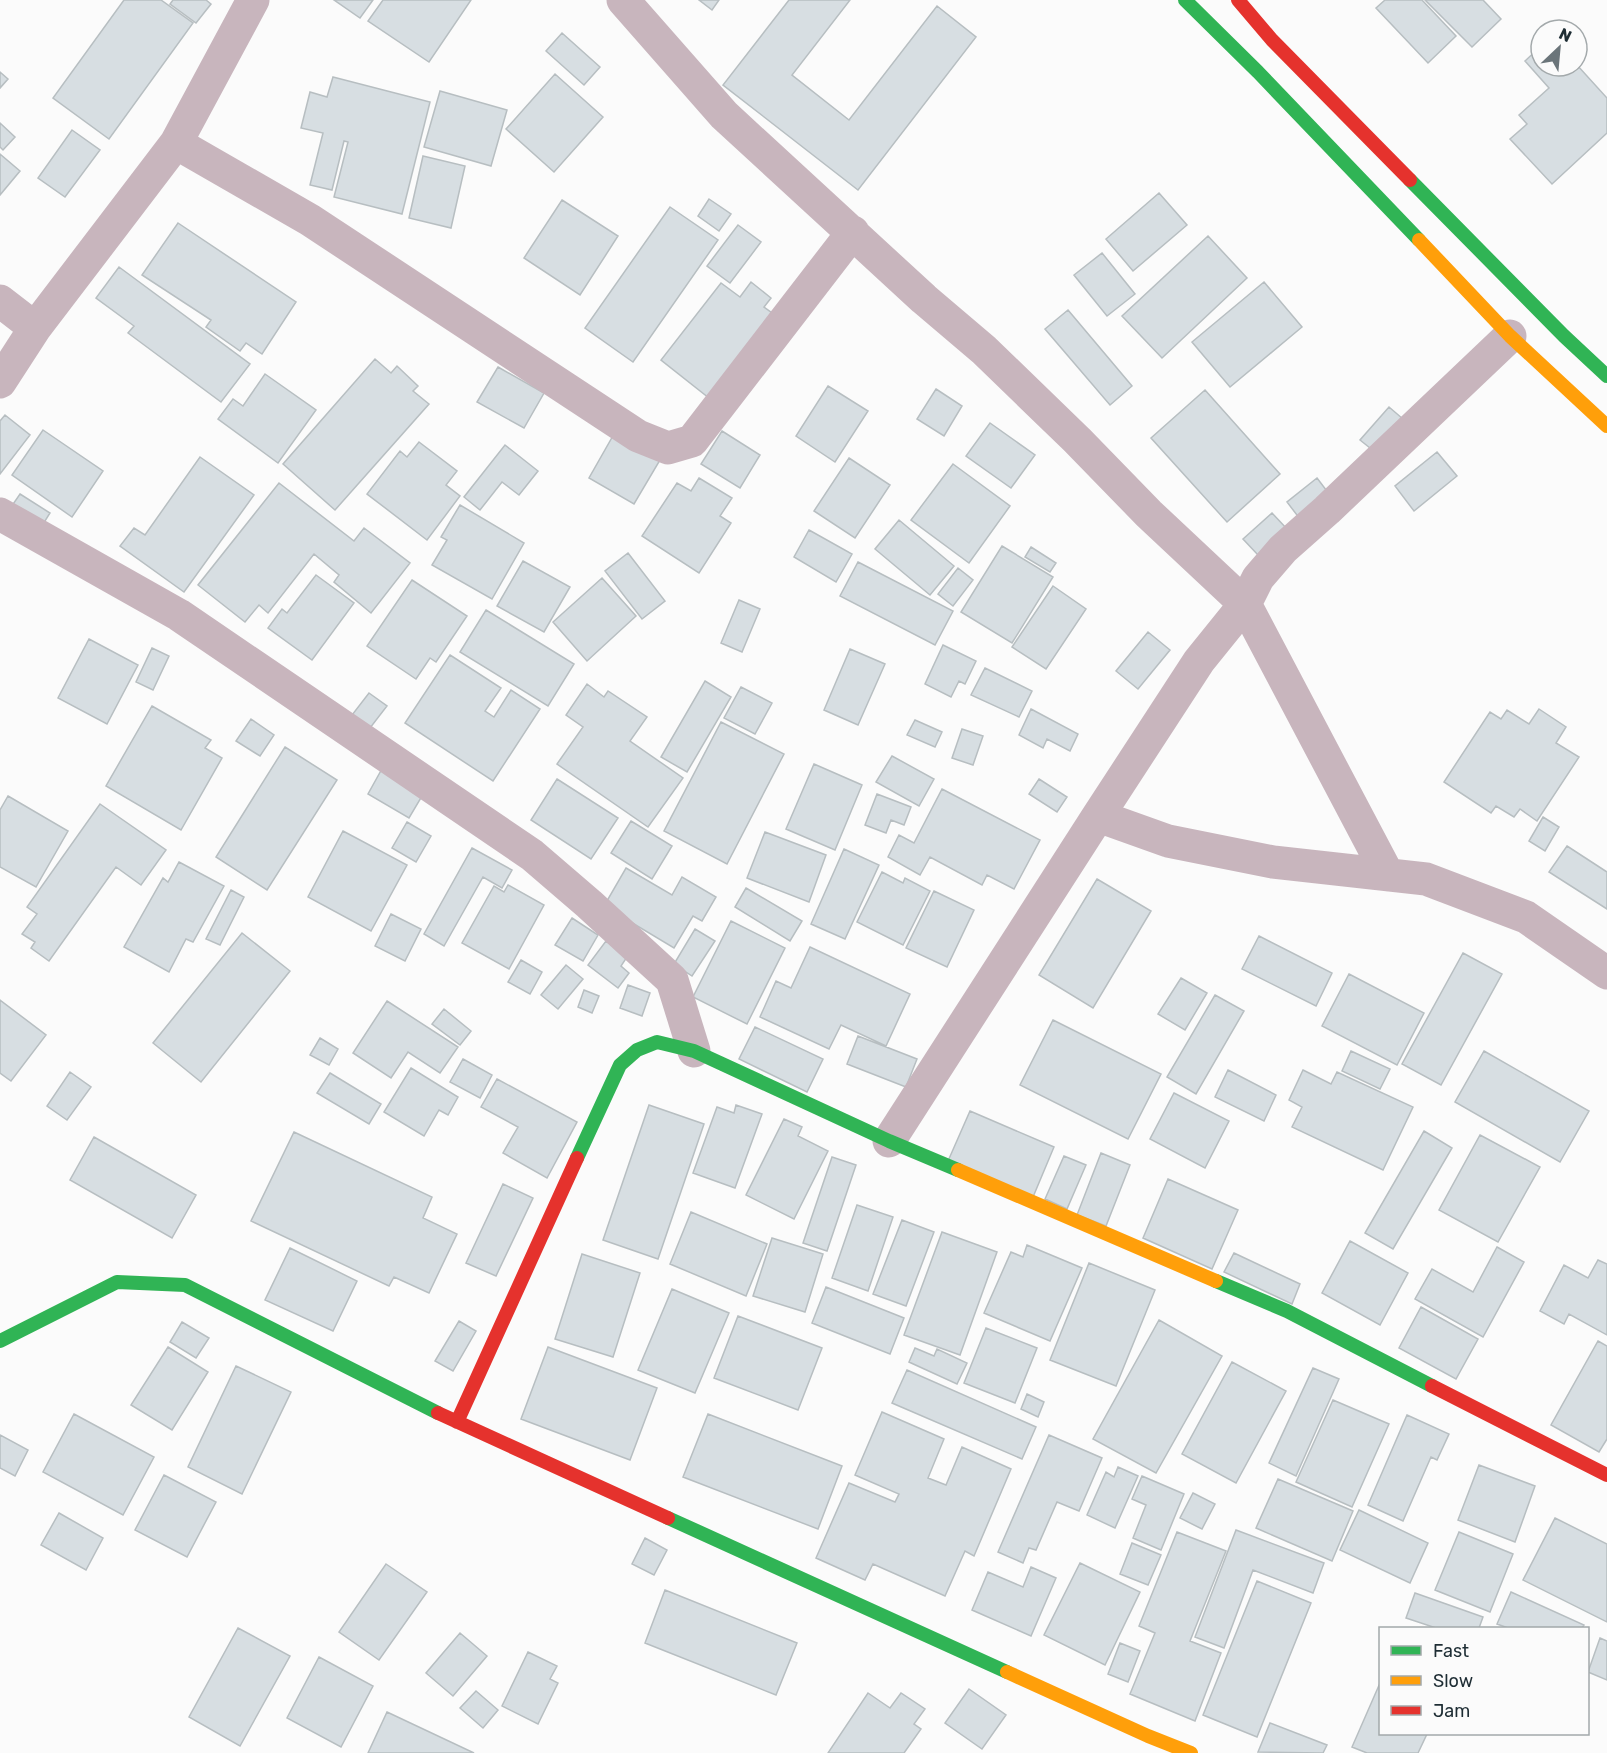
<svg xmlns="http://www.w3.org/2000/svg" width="1607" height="1753" viewBox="0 0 1607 1753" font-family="Rubik,sans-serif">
	<rect width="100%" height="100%" fill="#fbfbfb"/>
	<path fill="#d7dee2" stroke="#b7bec1" stroke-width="1.5" d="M124,0H161L193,23L109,139L53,98Z
		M173,0H206L211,4L196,23L170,4Z
		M334,0H373L360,18Z
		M383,0H471L429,62L368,21Z
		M699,0H719L712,10Z
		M789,0H850L792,75L849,120L937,6L976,37L858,190L723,85Z
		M1385,0H1422L1456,36L1428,63L1376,8Z
		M1425,0H1483L1501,19L1472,47Z
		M562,33L600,67L584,85L546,51Z
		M1541,46V66L1577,65L1607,98V133L1552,184L1510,139L1527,124L1519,115L1549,88L1525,61Z
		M0,72L8,79L0,88Z
		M555,74L603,117L554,172L506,129Z
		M333,77L430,102L402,214L334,197L348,142L344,141L332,190L310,185L323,133L301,128L310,92L327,97Z
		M440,91L507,110L491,166L424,147Z
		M0,123L15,137L3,150L0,147Z
		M72,130L100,150L65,197L38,178Z
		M0,154L20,171L0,195Z
		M423,156L465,166L451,228L409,218Z
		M1159,193L1187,225L1133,271L1106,239Z
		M709,199L731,214L719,231L698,216Z
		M562,200L618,236L580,295L524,258Z
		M670,207L718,240L633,362L585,328Z
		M178,223L296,302L262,354L246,343L240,351L206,327L211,320L142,275Z
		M738,225L761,242L730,283L707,266Z
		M1208,236L1247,278L1162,358L1122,316Z
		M1102,253L1135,294L1107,316L1074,275Z
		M119,267L250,364L221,402L128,333L134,326L96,298Z
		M751,282L771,298L764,307L779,318L714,402L661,360L721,283L740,297Z
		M1264,282L1302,327L1230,387L1192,342Z
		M1068,310L1132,386L1110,405L1045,329Z
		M375,359L391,373L397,366L418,386L413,391L429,404L335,510L283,464Z
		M498,367L544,393L524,428L477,402Z
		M265,374L316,410L278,463L218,419L233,399L243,406Z
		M828,386L868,411L835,462L796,436Z
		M936,389L962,406L944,436L917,419Z
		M1205,390L1280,474L1227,522L1151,438Z
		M1389,407L1403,419L1375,452L1360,440Z
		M5,415L30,435L0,474V421Z
		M990,423L1035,455L1011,488L966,456Z
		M43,430L103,471L72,517L12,475Z
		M722,431L760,455L740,488L701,464Z
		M614,434L660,460L634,504L589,478Z
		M419,442L457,471L446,485L460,496L427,540L367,494L400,451L407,457Z
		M505,445L538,471L519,495L502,482L480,510L464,497Z
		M1437,452L1457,476L1414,511L1395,486Z
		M200,457L254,495L184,592L120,546L134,528L145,535Z
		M849,458L890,485L855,538L814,511Z
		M953,464L1010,506L969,563L911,520Z
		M699,478L732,498L720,516L731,523L699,573L642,536L677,483L691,491Z
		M1317,478L1330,495L1300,519L1287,502Z
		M279,483L354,541L364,528L410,563L371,613L334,582L339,575L314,554L268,613L259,605L245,622L198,585Z
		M20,494L50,513L40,529L9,510Z
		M460,505L524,543L492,599L432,565L447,540L441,537Z
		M1272,513L1287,529L1258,555L1243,539Z
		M899,520L954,566L930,595L875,549Z
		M809,530L852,554L836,582L794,557Z
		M1002,546L1053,577L1012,643L961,612Z
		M1031,547L1056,563L1050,572L1025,557Z
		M628,553L665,601L642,619L605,571Z
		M523,561L570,587L544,632L497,606Z
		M858,562L953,611L935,645L840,596Z
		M958,568L973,580L953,606L938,594Z
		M316,575L354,603L312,660L268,628L282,609L287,613Z
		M602,578L636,616L587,661L553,622Z
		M412,580L467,616L436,662L430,658L416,679L367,646Z
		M1053,586L1086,609L1046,669L1012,647Z
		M739,600L760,609L742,652L721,643Z
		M486,610L574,664L548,706L460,652Z
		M1148,632L1170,650L1138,689L1116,671Z
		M89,639L138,665L107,724L58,698Z
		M943,645L976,661L965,684L959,681L951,697L925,684Z
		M152,648L169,656L153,690L136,682Z
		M850,649L885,664L858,725L824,710Z
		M450,655L501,688L485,711L494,717L511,690L540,709L493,781L405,723Z
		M985,668L1032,691L1019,717L971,695Z
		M705,681L731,697L687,772L661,757Z
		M587,684L604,697L608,691L647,717L630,741L683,778L648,827L557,764L583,727L566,715Z
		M741,687L772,703L755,734L724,718Z
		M369,693L387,706L370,728L352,715Z
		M152,706L211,740L205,748L222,758L181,830L106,786Z
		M1031,709L1078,734L1070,751L1047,739L1043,748L1019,735Z
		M1539,709L1566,727L1556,743L1579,757L1537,821L1520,809L1514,817L1496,806L1491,813L1444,782L1490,712L1501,719L1507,710L1529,724Z
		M251,719L274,735L260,756L236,741Z
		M915,720L942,732L935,747L907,735Z
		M721,722L784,754L727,864L664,831Z
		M962,729L983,736L973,765L952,758Z
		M285,747L337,780L267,890L216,857Z
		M892,756L934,779L919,806L876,782Z
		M814,764L862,785L835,850L786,829Z
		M383,767L425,791L409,818L368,794Z
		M557,779L618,818L591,859L531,820Z
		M1039,779L1067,797L1057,812L1029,794Z
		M942,789L1040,840L1014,889L987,875L982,885L930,857L920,875L888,857L899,835L914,843Z
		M877,794L911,807L904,825L891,820L886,833L865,825Z
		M8,796L68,831L36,887L0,867V810Z
		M100,804L166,850L141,885L116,867L49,961L31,948L35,942L22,934L37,914L27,907Z
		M1543,817L1559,827L1545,851L1529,841Z
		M631,821L672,846L652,879L611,853Z
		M407,822L431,836L416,862L392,848Z
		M343,831L407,865L371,931L308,897Z
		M765,832L826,855L809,902L747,878Z
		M1567,846L1607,872V909L1549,872Z
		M472,848L512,870L502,888L483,877L444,946L424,934Z
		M844,849L879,865L845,939L811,924Z
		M179,862L224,886L193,942L186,939L169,972L124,947L163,878L168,882Z
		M626,868L672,895L682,877L716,897L702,921L693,916L674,948L604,906Z
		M882,872L903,883L905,878L930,891L903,945L857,922Z
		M1097,879L1151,911L1093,1008L1039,975Z
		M508,885L544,905L509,969L462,943L494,886L504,892Z
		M746,888L802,921L790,941L735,907Z
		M231,890L244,897L220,945L206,939Z
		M934,891L974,910L947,967L906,948Z
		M391,914L421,929L405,961L375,946Z
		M572,918L598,935L583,961L555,945Z
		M731,921L785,948L747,1024L693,997Z
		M695,929L715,941L692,976L674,964Z
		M242,933L290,971L201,1082L153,1043Z
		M1259,936L1332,973L1316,1006L1242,969Z
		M606,941L627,957L621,966L629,973L618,988L588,965Z
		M810,947L910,994L886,1046L841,1025L829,1049L760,1017L776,981L791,988Z
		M1463,953L1502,974L1441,1085L1402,1064Z
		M521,960L542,972L530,994L508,982Z
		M566,965L583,979L558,1009L541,995Z
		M1349,974L1424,1013L1397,1065L1322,1026Z
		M1181,978L1207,993L1185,1030L1158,1014Z
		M628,985L650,993L642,1016L620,1008Z
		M584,990L599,996L592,1013L578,1007Z
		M1215,995L1244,1011L1196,1094L1167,1077Z
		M0,1000L46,1035L11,1081L0,1073Z
		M387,1001L458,1047L440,1073L408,1052L391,1078L353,1053Z
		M444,1009L471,1031L460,1045L432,1024Z
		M1053,1020L1161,1074L1128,1139L1020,1085Z
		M755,1027L823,1059L807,1092L739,1059Z
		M858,1036L917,1059L906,1087L847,1064Z
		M320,1038L338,1049L329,1065L310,1055Z
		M1351,1051L1390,1069L1380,1089L1342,1071Z
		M1484,1051L1589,1111L1560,1162L1455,1102Z
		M463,1059L492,1075L480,1098L450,1082Z
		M411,1068L458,1097L448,1115L439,1110L424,1136L384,1112Z
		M1228,1070L1276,1095L1264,1121L1215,1097Z
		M1303,1070L1331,1084L1337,1072L1413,1107L1383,1170L1292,1127L1302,1107L1289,1100Z
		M70,1072L91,1087L67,1120L47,1106Z
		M330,1073L381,1104L369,1124L317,1093Z
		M497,1079L577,1122L547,1178L503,1153L518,1127L481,1107Z
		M1174,1093L1229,1121L1205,1168L1150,1139Z
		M649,1105L704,1124L658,1259L603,1240Z
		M736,1105L762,1114L735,1188L693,1173L717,1107L734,1113Z
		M970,1111L1054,1147L1033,1197L948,1161Z
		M784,1119L802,1127L798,1136L828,1151L794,1219L746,1195Z
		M1424,1131L1452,1148L1393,1249L1365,1233Z
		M294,1132L432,1197L423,1218L457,1234L429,1293L394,1277L389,1286L251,1221Z
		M1480,1135L1540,1167L1498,1242L1439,1210Z
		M94,1137L196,1195L172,1238L70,1180Z
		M1101,1153L1130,1165L1106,1226L1077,1215Z
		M1064,1156L1086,1165L1067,1209L1045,1199Z
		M832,1157L856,1165L827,1251L803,1243Z
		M1168,1179L1238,1210L1212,1269L1143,1238Z
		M503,1184L533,1198L496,1276L466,1263Z
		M857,1205L893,1217L868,1291L832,1278Z
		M691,1212L767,1244L746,1296L670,1264Z
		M902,1220L934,1232L906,1306L873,1294Z
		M942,1232L997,1252L960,1355L904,1335Z
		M772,1238L823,1254L805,1312L753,1296Z
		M1350,1241L1408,1273L1380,1325L1322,1293Z
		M1027,1245L1082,1268L1050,1341L984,1313L1011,1252L1023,1257Z
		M1497,1247L1524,1262L1483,1337L1415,1299L1432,1269L1473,1292Z
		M290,1248L357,1281L333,1331L265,1300Z
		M1234,1253L1300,1284L1292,1304L1224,1272Z
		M582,1254L640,1273L613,1357L555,1339Z
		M1598,1260L1607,1264V1335L1569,1314L1564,1324L1540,1311L1564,1265L1588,1278Z
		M1089,1263L1155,1290L1116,1386L1050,1360Z
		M826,1287L904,1318L890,1354L812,1323Z
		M672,1289L729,1313L695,1393L638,1370Z
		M1421,1307L1478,1339L1456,1379L1399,1348Z
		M738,1316L822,1348L798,1410L714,1378Z
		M1159,1320L1222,1356L1156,1473L1093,1439Z
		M459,1321L476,1331L453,1371L435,1361Z
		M182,1322L209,1338L196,1358L170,1342Z
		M986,1328L1037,1348L1015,1403L964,1383Z
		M1598,1341L1607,1346V1439L1599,1452L1551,1425Z
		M168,1347L208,1372L172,1430L131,1405Z
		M548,1347L657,1388L630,1460L521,1419Z
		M915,1348L934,1356L937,1349L967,1363L957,1384L909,1362Z
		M1232,1362L1286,1391L1236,1483L1182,1454Z
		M236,1366L291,1392L242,1494L188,1467Z
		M1313,1368L1339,1379L1296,1476L1269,1463Z
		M907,1370L1036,1427L1022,1459L892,1403Z
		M1027,1394L1044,1402L1038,1417L1021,1409Z
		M1333,1400L1389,1424L1352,1507L1296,1482Z
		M882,1412L944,1439L928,1478L946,1485L962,1447L1011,1469L974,1556L965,1551L945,1596L873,1564L865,1580L816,1558L849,1483L895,1502L899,1494L855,1475Z
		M74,1414L154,1457L123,1515L43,1472Z
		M708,1414L842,1466L818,1529L683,1477Z
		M1407,1415L1449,1434L1437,1460L1431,1457L1403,1521L1368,1505Z
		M0,1435L28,1450L15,1476L0,1468Z
		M1049,1435L1102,1458L1079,1511L1057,1502L1036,1550L1029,1548L1023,1563L998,1552Z
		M1479,1465L1535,1486L1515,1542L1458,1520Z
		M1118,1467L1138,1476L1115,1528L1087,1515L1106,1472L1114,1477Z
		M164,1475L216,1502L187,1557L135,1530Z
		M1142,1476L1184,1494L1161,1550L1133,1538L1146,1505L1132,1499Z
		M1278,1479L1353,1511L1332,1561L1256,1528Z
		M1193,1493L1215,1504L1202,1529L1180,1518Z
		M1359,1510L1428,1543L1410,1583L1340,1550Z
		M59,1513L103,1538L86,1570L41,1545Z
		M1555,1518L1607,1544V1622L1523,1580Z
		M1236,1530L1324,1563L1313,1593L1253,1570L1224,1648L1195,1637Z
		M1177,1532L1226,1551L1190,1641L1221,1653L1195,1721L1130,1694L1155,1633L1139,1626Z
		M1459,1532L1513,1554L1490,1612L1435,1590Z
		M645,1538L667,1550L654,1575L632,1564Z
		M1132,1543L1161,1555L1148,1585L1120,1574Z
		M1080,1563L1140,1592L1105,1665L1044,1635Z
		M386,1564L427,1592L379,1660L339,1632Z
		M1031,1567L1056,1578L1031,1636L972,1610L988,1572L1023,1587Z
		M1257,1581L1311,1603L1257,1737L1203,1715Z
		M665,1590L797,1643L776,1695L645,1643Z
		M1511,1592L1584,1625L1582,1628H1508L1497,1624Z
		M1415,1593L1483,1617L1479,1628H1436L1406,1618Z
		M238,1628L290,1656L240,1746L189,1717Z
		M460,1633L487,1656L453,1696L426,1673Z
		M1600,1638L1607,1641V1680L1588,1672Z
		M1120,1643L1140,1651L1128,1682L1108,1674Z
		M528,1652L557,1666L550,1679L558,1683L538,1724L502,1706Z
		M319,1657L373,1686L341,1747L287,1718Z
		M1380,1683V1734H1427L1418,1753H1367L1352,1747Z
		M969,1689L1006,1715L982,1749L945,1723Z
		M476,1691L498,1710L483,1728L460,1708Z
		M868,1693L890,1708L901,1693L925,1709L914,1724L921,1729L904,1753H828Z
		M387,1712L474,1753H368Z
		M1270,1723L1327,1745L1323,1753L1258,1752Z"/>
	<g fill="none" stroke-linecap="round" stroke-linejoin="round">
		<path stroke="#c8b5bd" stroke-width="33" d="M623,0L724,115L924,299L984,350L1077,440L1149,514L1245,604L1388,875
			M176,143L310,220L638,436L668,448L692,441L853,232
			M0,301L35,328
			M0,382L35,328L176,143L253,0
			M0,514L179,615L532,855L589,904L672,980L694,1051
			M1098,816L1168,841L1273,862L1426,879L1526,917L1607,973
			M889,1141L1098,816L1199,661L1245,604L1258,578L1283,549L1327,510L1510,336"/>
		<path stroke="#30b455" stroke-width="14" d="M1185,0L1258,72L1419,240
			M1410,180L1564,336L1607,376
			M577,1158L620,1065L637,1050L657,1042L694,1051L889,1141L958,1170
			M1216,1281L1287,1311L1432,1386
			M0,1341L117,1282L185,1285L438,1413
			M668,1518L1007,1672"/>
		<path stroke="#ff9f0a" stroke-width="14" d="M1419,240L1510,336L1607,426
			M958,1170L1216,1281
			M1007,1672L1148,1736L1191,1753"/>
		<path stroke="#e5322d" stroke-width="14" d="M1238,0L1272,40L1410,180
			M1432,1386L1607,1475
			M438,1413L668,1518
			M457,1422L577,1158"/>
	</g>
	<rect x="1379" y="1627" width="210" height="108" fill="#fbfbfb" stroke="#a3a9ab" stroke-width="1.5"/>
	<rect x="1391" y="1646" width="30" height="9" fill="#30b455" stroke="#a3a9ab" stroke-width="1.5"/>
	<text x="1433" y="1657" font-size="18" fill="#1e2d34">Fast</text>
	<rect x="1391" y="1676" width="30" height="9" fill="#ff9f0a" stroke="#a3a9ab" stroke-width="1.5"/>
	<text x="1433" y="1687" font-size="18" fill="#1e2d34">Slow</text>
	<rect x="1391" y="1706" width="30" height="9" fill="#e5322d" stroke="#a3a9ab" stroke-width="1.5"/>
	<text x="1433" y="1717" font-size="18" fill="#1e2d34">Jam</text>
	<g transform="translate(1559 48) rotate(26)"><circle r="28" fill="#fbfbfb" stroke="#a3a9ab" stroke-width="1.5"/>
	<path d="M0-4.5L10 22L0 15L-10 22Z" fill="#6b757a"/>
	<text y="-9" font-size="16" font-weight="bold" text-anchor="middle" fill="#1e2d34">N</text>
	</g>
</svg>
